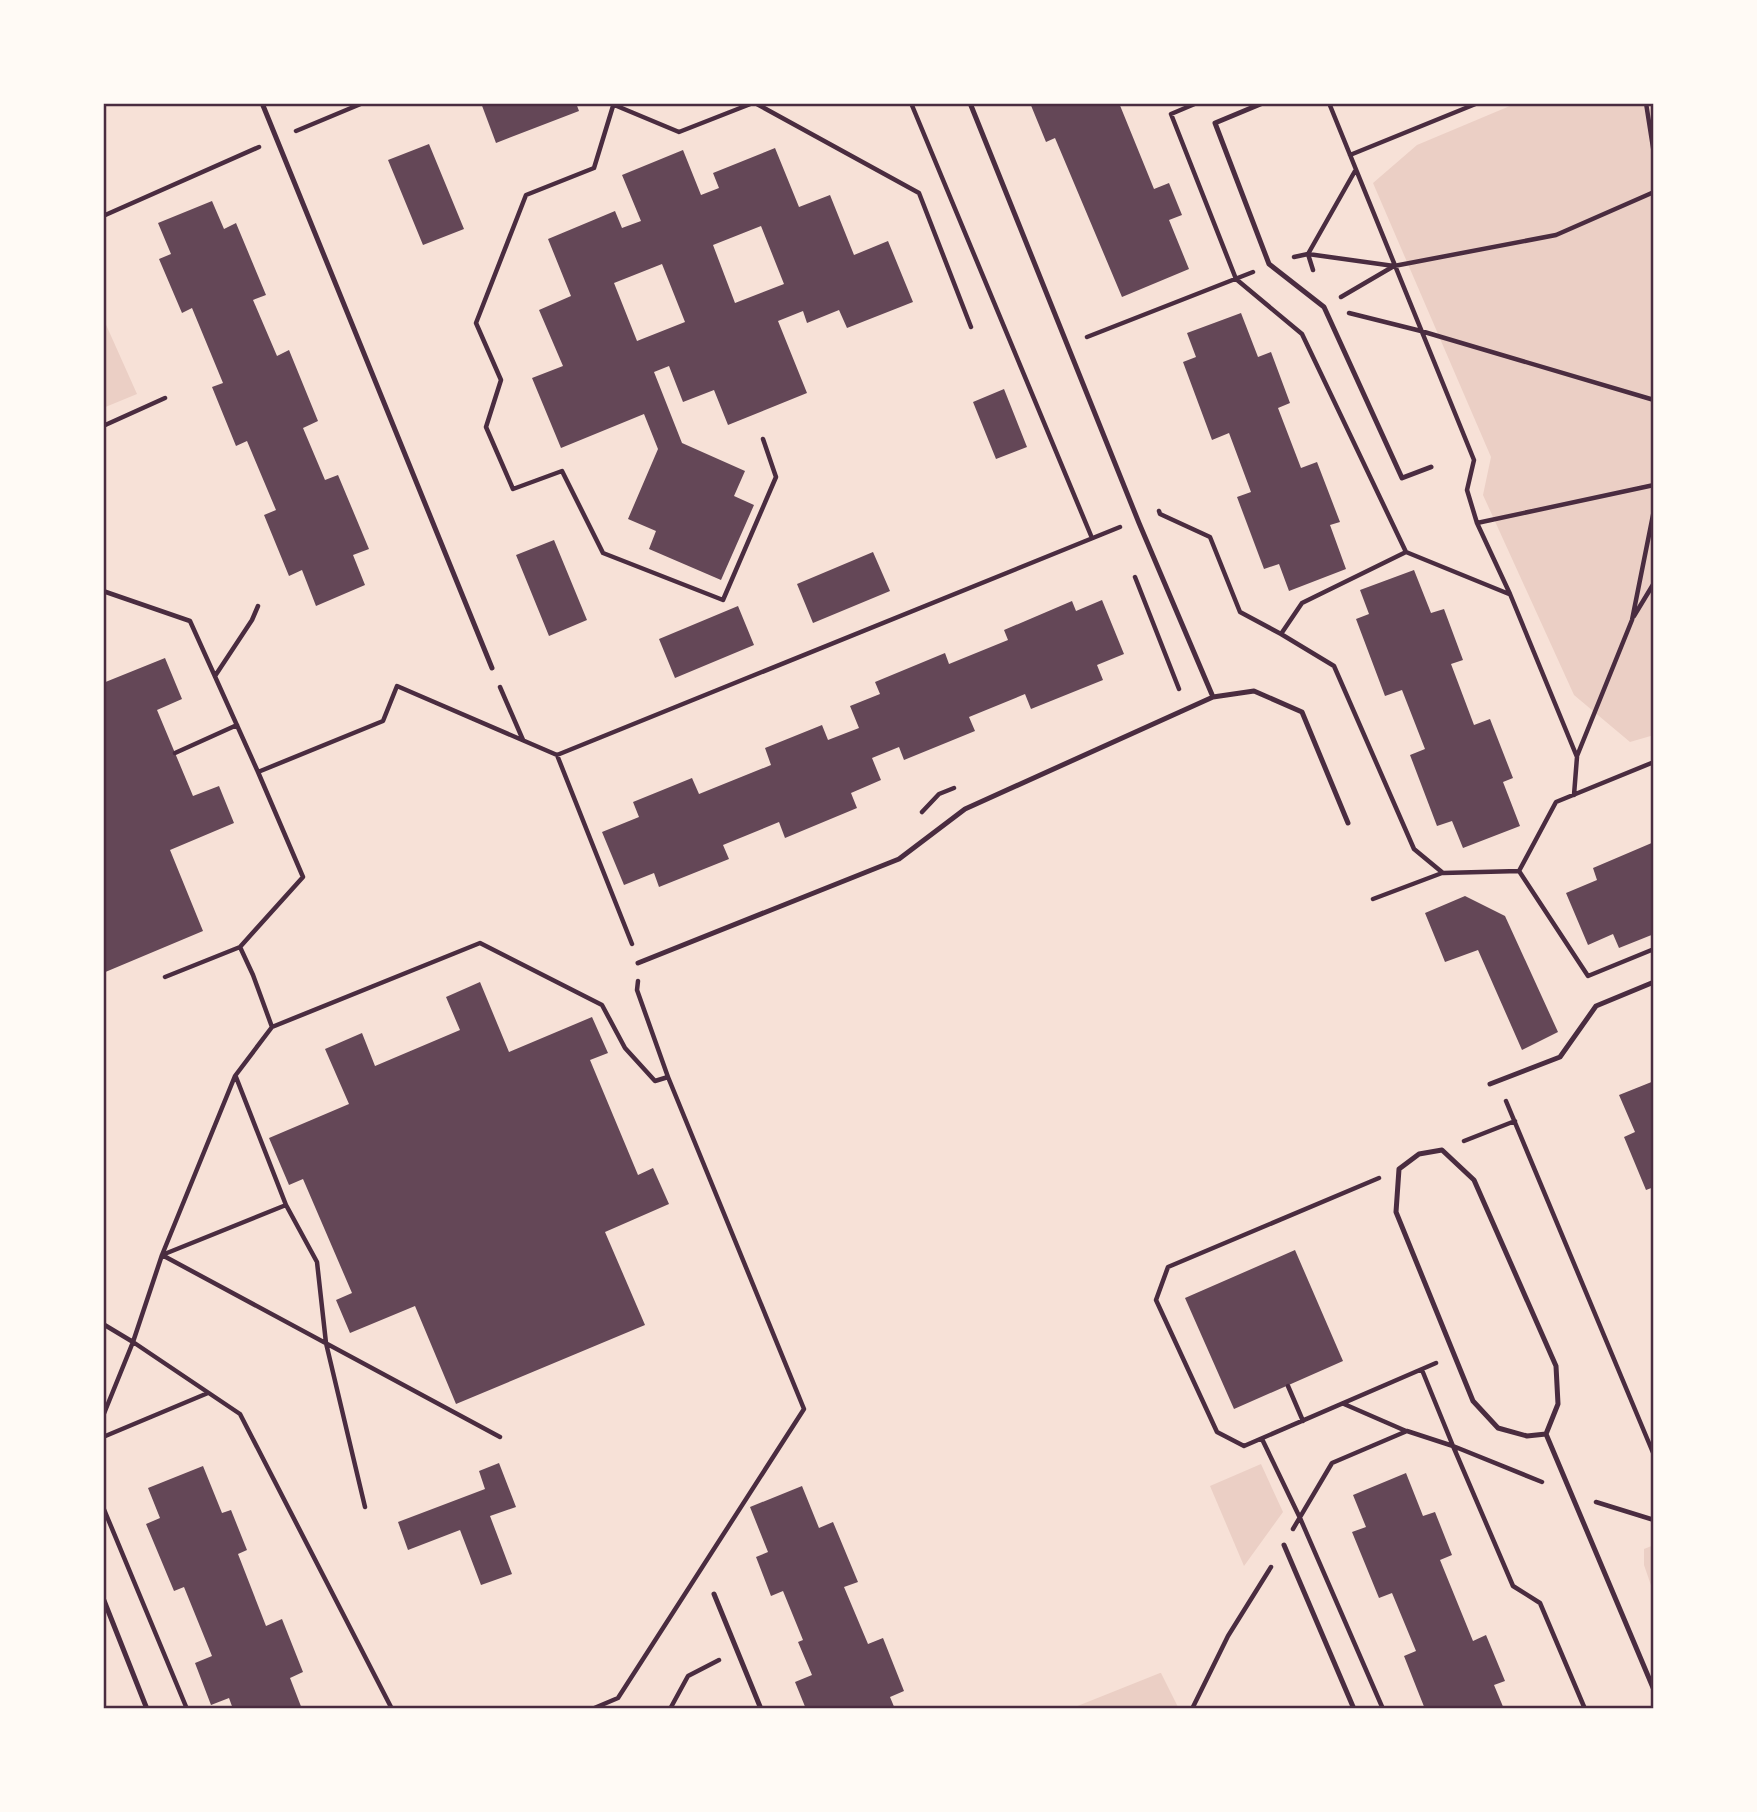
<svg xmlns="http://www.w3.org/2000/svg" width="1757" height="1812" viewBox="0 0 1757 1812" font-family="'Fira Sans Condensed',sans-serif">
	<rect width="100%" height="100%" fill="#f7e1d7"/>
	<path fill="#ebcfc5" d="M1517,103H1654V735L1630,742L1574,695L1483,495L1491,457L1373,183L1417,145Z
		M103,318L137,394L103,408Z
		M1261,1464L1283,1512L1244,1566L1210,1486Z
		M1654,1545V1594L1644,1565V1549Z
		M1161,1673L1179,1709H1070L1160,1673Z"/>
	<path fill="#644757" fill-rule="evenodd" d="M481,103H576L579,111L496,143Z
		M1030,103H1119L1154,189L1169,183L1182,215L1169,220L1189,269L1122,297L1055,138L1046,142Z
		M429,144L464,229L423,245L388,160Z
		M775,148L799,207L830,195L854,255L888,241L913,302L847,328L839,310L807,323L803,311L778,321L807,393L728,425L714,390L683,402L669,366L654,372L682,443L745,471L734,496L754,505L721,580L649,549L656,531L628,519L658,449L644,414L561,448L532,378L563,366L539,310L571,296L548,239L615,211L622,228L641,221L622,175L683,150L701,195L719,188L713,173ZM761,226L784,284L735,303L713,245ZM662,264L685,322L637,341L614,283Z
		M212,201L224,229L236,223L266,295L253,300L277,356L289,350L318,421L303,428L325,480L338,475L369,549L353,555L365,585L316,606L302,570L289,576L264,515L276,510L247,441L236,446L212,387L223,383L192,308L182,313L159,259L171,254L158,223Z
		M1241,313L1258,357L1271,352L1290,403L1278,408L1301,468L1317,462L1340,522L1330,525L1346,569L1289,591L1279,564L1264,569L1237,497L1251,492L1229,433L1212,440L1183,362L1196,357L1187,333Z
		M1004,389L1027,447L996,459L973,402Z
		M554,540L587,620L549,636L516,555Z
		M873,552L890,591L813,623L797,584Z
		M1414,570L1431,613L1444,609L1463,660L1451,664L1474,725L1490,719L1513,778L1503,782L1520,826L1463,848L1452,821L1437,826L1410,755L1425,749L1402,690L1385,696L1356,619L1369,614L1360,590Z
		M1102,600L1124,654L1097,665L1103,680L1031,709L1025,694L969,717L975,731L904,760L899,747L872,758L881,780L851,793L857,808L785,838L779,822L723,845L729,859L659,887L654,873L624,885L602,832L639,817L633,802L692,778L699,794L771,765L765,748L822,725L828,740L859,728L850,706L880,694L875,682L945,653L949,664L1008,640L1004,630L1072,601L1076,611Z
		M738,606L754,645L675,678L659,639Z
		M165,658L182,699L157,710L193,796L219,786L234,823L170,850L203,931L103,973V683Z
		M1654,842V934L1619,948L1613,934L1588,945L1566,893L1597,880L1593,868Z
		M1465,896L1505,916L1558,1032L1522,1050L1478,950L1445,962L1425,913Z
		M480,982L509,1052L592,1017L608,1053L590,1060L638,1175L653,1168L669,1204L605,1232L645,1325L456,1404L415,1306L350,1333L336,1300L352,1293L303,1179L289,1185L269,1138L349,1104L325,1049L362,1033L375,1066L460,1030L446,997Z
		M1654,1081V1187L1646,1190L1624,1137L1635,1132L1619,1095Z
		M1295,1250L1343,1361L1234,1409L1185,1298Z
		M499,1463L516,1507L490,1516L512,1574L481,1585L460,1530L408,1550L398,1522L485,1489L479,1471Z
		M203,1466L222,1513L231,1510L247,1550L238,1554L266,1626L282,1619L303,1672L290,1678L302,1709H233L229,1698L211,1705L195,1663L212,1656L184,1587L174,1591L146,1524L160,1518L148,1488Z
		M1406,1473L1423,1516L1435,1512L1452,1555L1440,1560L1473,1641L1486,1635L1505,1681L1494,1685L1504,1709H1425L1417,1689L1404,1656L1416,1651L1392,1593L1379,1598L1352,1532L1366,1527L1353,1495Z
		M802,1486L819,1528L833,1522L858,1582L844,1587L868,1644L883,1638L904,1691L890,1697L895,1709H806L795,1682L812,1675L798,1642L803,1640L783,1591L771,1596L756,1557L768,1552L750,1507Z"/>
	<g fill="none" stroke-linecap="round" stroke-linejoin="round">
		<path stroke="#4a2c40" stroke-width="4.5" d="M755,103L919,193L971,327
			M911,103L1092,538
			M1197,103L1171,114L1236,279L1302,334L1406,552
			M1329,103L1474,460L1467,490L1477,523L1510,594L1577,757L1574,795
			M1646,103L1654,154
			M612,104L679,132L753,103
			M613,106L594,168L526,195L476,323L501,380L486,427L513,489L562,471L603,553L723,600L776,477L763,439
			M296,131L363,103
			M1350,155L1478,103
			M103,216L259,147
			M1294,257L1308,254L1355,171
			M1313,270L1308,254L1394,266L1556,235L1654,192
			M1341,297L1394,266
			M1349,313L1421,331L1654,400
			M1087,337L1253,272
			M103,426L165,398
			M1159,511L1160,514L1210,537L1240,612L1281,634
			M1477,523L1654,485
			M1135,577L1179,689
			M103,591L190,621L258,772
			M1509,594L1406,552L1302,603L1281,634L1334,666L1414,849L1443,873L1519,871
			M1634,616L1654,583
			M215,676L252,620L258,606
			M500,687L523,740
			M175,753L237,725
			M1577,756L1632,620L1654,510
			M1654,762L1556,802L1519,871L1588,976L1654,949
			M922,812L939,794L954,788
			M1373,899L1442,873
			M632,944L557,755L1120,527
			M165,977L240,947
			M272,1027L480,943L602,1005L625,1048L655,1081L668,1077
			M236,1077L286,1205L317,1262L326,1343L365,1507
			M1506,1101L1654,1455
			M1464,1141L1515,1121
			M1379,1178L1168,1267L1156,1300L1217,1432L1244,1446L1436,1363
			M286,1205L162,1255L133,1342L240,1414L392,1709
			M103,1324L133,1342L103,1416
			M1422,1370L1453,1446L1542,1482
			M1288,1386L1303,1421
			M1344,1404L1406,1431
			M103,1437L208,1393
			M500,1437L162,1255L235,1076L272,1027L253,975L240,947L303,877L258,772L383,721L397,686L557,755
			M1262,1439L1300,1518L1383,1709
			M1596,1502L1654,1520
			M103,1507L187,1709
			M1293,1529L1332,1463L1407,1431L1453,1446L1513,1586L1540,1603L1585,1709
			M592,1709L618,1698L804,1409L668,1077L637,990L638,981
			M670,1709L688,1676L719,1660
			M1192,1709L1228,1636L1271,1567"/>
		<path stroke="#4a2c40" stroke-width="5" d="M262,103L492,668
			M1263,103L1215,123L1269,264L1324,307L1402,478L1431,467
			M1213,697L1254,691L1302,712L1348,823
			M638,963L899,859L965,809L1213,697L1139,523L970,103
			M1490,1084L1560,1057L1596,1006L1654,982
			M1546,1434L1527,1436L1498,1428L1473,1401L1396,1212L1399,1169L1419,1154L1442,1150L1474,1180L1556,1366L1558,1404L1546,1434L1654,1690
			M1284,1545L1354,1709
			M714,1594L761,1709
			M103,1598L147,1709"/>
	</g>
	<rect width="1757" height="1812" fill="none" stroke="#fffaf5" stroke-width="210"/>
	<rect x="105" y="105" width="1547" height="1602" fill="none" stroke="#4a2c40" stroke-width="2.5"/>
</svg>
